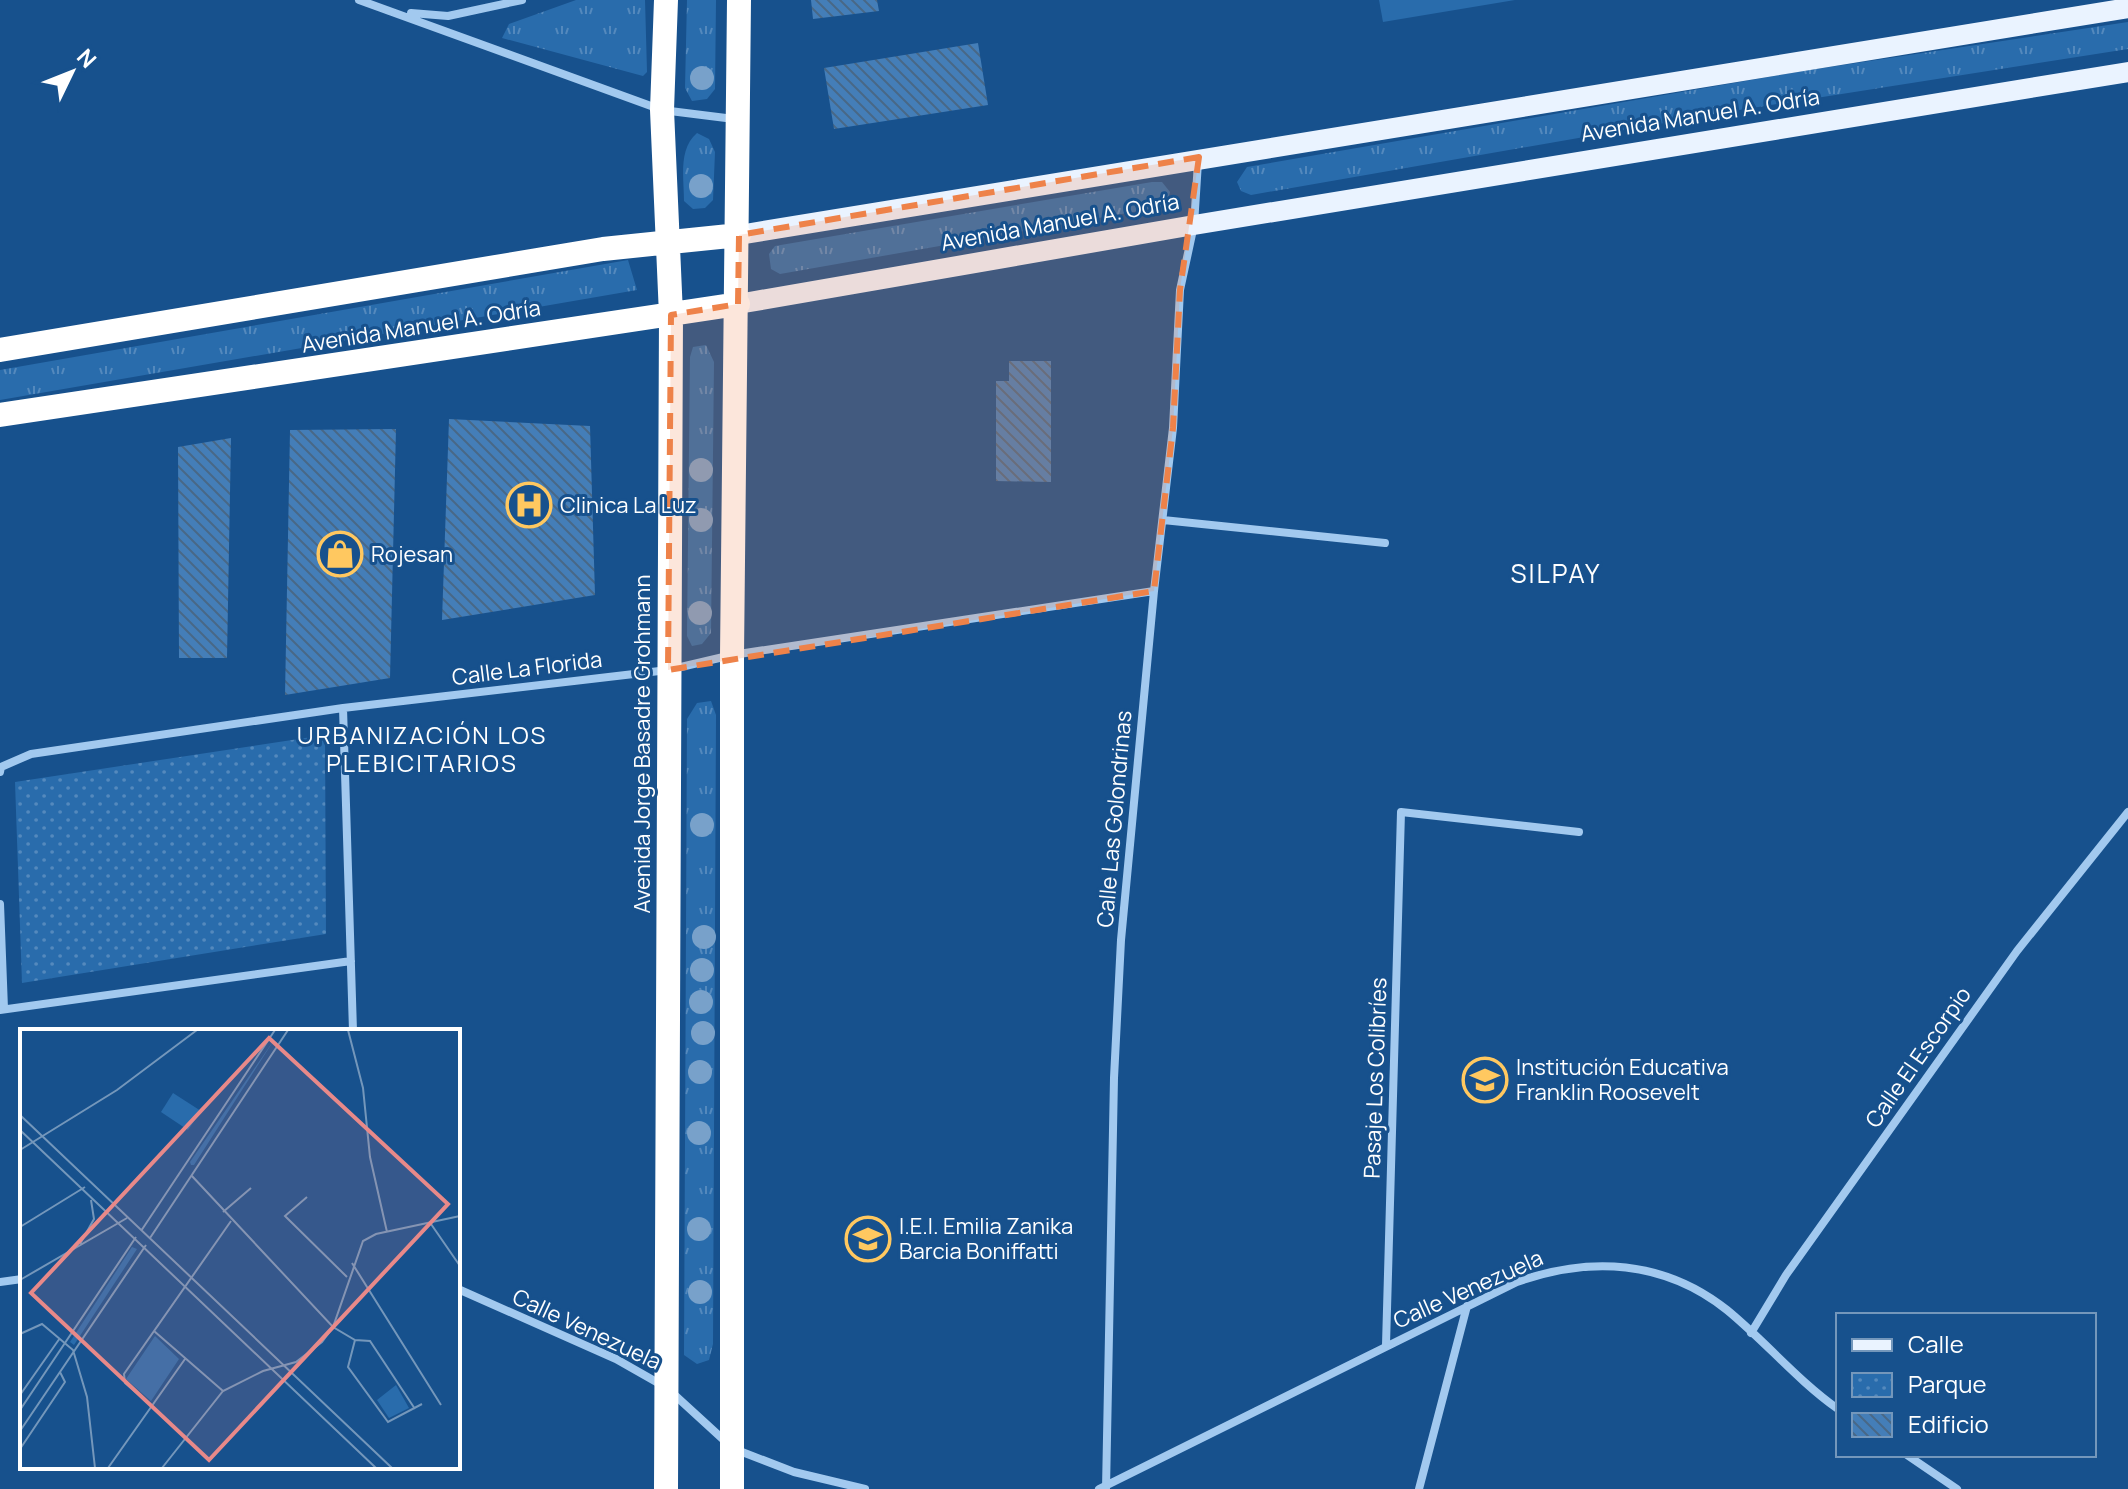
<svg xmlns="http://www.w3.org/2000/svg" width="2128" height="1489" viewBox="0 0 2128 1489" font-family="Manrope,sans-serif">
	<defs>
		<pattern id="grass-tufts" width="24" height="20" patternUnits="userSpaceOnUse" patternTransform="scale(2)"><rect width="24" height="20" fill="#296cac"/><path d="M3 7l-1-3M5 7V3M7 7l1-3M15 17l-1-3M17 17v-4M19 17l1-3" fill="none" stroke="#5489bd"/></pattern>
		<pattern id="park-dots" width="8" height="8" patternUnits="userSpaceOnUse" patternTransform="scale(2)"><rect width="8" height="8" fill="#296cac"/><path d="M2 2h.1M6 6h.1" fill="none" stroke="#5489bd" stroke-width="1.8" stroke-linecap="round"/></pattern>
		<pattern id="building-back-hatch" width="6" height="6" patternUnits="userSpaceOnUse" patternTransform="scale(2)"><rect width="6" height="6" fill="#447eb8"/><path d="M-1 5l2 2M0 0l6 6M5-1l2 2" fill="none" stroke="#486887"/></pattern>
	</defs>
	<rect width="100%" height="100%" fill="#17518d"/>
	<path fill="url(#grass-tufts)" d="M576,0H645L647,72L643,76L502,38L509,24Z
		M687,0H716L715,89L707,99L692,101L685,88Z
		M2128,22V49L1733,111L1251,195L1241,191L1237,182L1247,167L1803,71Z
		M697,133L709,139L715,152L713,200L705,208L693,209L684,201C684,179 678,149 697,133Z
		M1152,182H1162L1170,192L1167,206L780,274L771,269L769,254L775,246Z
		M628,260L637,290L0,400V370Z
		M706,345L714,362L711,633L702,644L692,646L687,636L690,357L693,347Z
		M711,701L716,715L713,1344L709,1360L697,1364L684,1355L687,719L697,703Z"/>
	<path fill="url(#park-dots)" d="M325,735L326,934L22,983L15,782Z"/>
	<path fill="#296cac" d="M1379,0H1515L1383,22Z"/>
	<path fill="url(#building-back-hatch)" d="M811,0H877L879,11L813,19Z
		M978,43L988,105L834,129L824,68Z
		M1009,361H1051V482L996,481V381H1009Z
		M449,419L590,426L595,595L442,620Z
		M396,429L390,678L285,695L290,430Z
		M231,438L227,658H179L178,447Z"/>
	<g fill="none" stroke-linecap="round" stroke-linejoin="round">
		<path stroke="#a2c9ef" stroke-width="8" d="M359,0L662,110L734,119
			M411,13L448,16L522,0
			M1163,520L1385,543
			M343,708L353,1031
			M0,772L1,767L31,754L343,708L668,670L732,655L1154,591
			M0,904L4,1009
			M0,1010L351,961
			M0,1282L22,1279
			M458,1289L616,1359L667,1388L726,1442
			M1751,1333L1786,1275L2017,951L2128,812
			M1386,1345L1401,812L1579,832
			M737,1450L794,1472L865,1489
			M1907,1455L1957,1489
			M1099,1489L1517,1282C1590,1256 1664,1260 1727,1310C1765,1341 1797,1380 1838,1409
			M1106,1489L1114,1078L1121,940L1154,591L1173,428L1180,290L1194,225L1198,162
			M1419,1489L1467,1306"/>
		<path stroke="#eaf3ff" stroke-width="20" d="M739,235L2128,8
			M738,304L1194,225L2128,72"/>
		<path stroke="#fff" stroke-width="24" d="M0,350L603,249L739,235
			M0,415L738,304
			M666,1489L671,315L662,110L666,0
			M732,1489V655L739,0"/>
	</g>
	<g fill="#78a1ca">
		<circle cx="702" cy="78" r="12"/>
		<circle cx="701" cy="186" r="12"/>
		<circle cx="701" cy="470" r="12"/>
		<circle cx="701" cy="520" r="12"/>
		<circle cx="700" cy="613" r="12"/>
		<circle cx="702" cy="825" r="12"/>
		<circle cx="704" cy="937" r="12"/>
		<circle cx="702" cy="970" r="12"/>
		<circle cx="701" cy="1002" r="12"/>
		<circle cx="703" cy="1033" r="12"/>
		<circle cx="700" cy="1072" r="12"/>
		<circle cx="699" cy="1133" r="12"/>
		<circle cx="699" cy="1229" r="12"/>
		<circle cx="700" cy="1292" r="12"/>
	</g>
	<path fill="#ee8249" fill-opacity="0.2" stroke="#ee8249" stroke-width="6" stroke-dasharray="16 10" stroke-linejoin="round" d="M1199,157L1180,290L1173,428L1154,591L668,670L671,315L738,304L739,235Z"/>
	<defs>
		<g id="hospital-ring" transform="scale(2.3)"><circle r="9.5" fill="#17518d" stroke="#ffc860" stroke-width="1.5"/><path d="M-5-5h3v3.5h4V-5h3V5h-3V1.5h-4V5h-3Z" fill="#ffc860"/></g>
		<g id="shop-ring" transform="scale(2.3)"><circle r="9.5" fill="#17518d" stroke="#ffc860" stroke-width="1.5"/><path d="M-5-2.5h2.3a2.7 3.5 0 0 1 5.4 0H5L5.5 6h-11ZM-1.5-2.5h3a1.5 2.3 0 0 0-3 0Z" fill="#ffc860"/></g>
		<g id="school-ring" transform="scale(2.3)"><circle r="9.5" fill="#17518d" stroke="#ffc860" stroke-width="1.5"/><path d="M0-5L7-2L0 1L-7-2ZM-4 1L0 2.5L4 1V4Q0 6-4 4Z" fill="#ffc860"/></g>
	</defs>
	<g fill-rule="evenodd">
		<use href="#hospital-ring" x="529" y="505"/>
		<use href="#shop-ring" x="340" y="554"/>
		<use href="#school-ring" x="1485" y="1080"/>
		<use href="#school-ring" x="868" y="1239"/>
	</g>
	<g text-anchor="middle" stroke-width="6" stroke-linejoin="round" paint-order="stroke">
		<g font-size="22" fill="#fff" stroke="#17518d">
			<text transform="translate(1700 115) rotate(-9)" y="8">Avenida Manuel A. Odría</text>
			<text transform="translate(1060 222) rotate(-10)" y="8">Avenida Manuel A. Odría</text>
			<text transform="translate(421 326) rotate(-9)" y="8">Avenida Manuel A. Odría</text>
			<text transform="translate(527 668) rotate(-7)" y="8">Calle La Florida</text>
			<text transform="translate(642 744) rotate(-90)" y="8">Avenida Jorge Basadre Grohmann</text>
			<text transform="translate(1114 819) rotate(-85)" y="8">Calle Las Golondrinas</text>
			<text transform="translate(1918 1057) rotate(-55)" y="8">Calle El Escorpio</text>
			<text transform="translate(1375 1078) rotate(-88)" y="8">Pasaje Los Colibríes</text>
			<text transform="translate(1468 1289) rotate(-24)" y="8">Calle Venezuela</text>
			<text transform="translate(587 1329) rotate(25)" y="8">Calle Venezuela</text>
		</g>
		<g font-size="22" fill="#fff" stroke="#17518d" text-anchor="start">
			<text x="560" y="513">Clinica La Luz</text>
			<text x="371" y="562">Rojesan</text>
			<text x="1516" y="1075">Institución Educativa<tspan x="1516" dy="25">Franklin Roosevelt</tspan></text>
			<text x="899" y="1234">I.E.I. Emilia Zanika<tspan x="899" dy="25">Barcia Boniffatti</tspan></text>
		</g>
		<g font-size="24" letter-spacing="2" fill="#fff" stroke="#17518d">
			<text x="422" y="744">URBANIZACIÓN LOS<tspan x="422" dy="28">PLEBICITARIOS</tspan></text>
		</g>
		<g font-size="26" letter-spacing="2" fill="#fff" stroke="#17518d">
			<text x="1556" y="583">SILPAY</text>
		</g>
	</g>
	<g transform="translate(20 1029)">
		<rect width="440" height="440" fill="#17518d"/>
		<path d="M256,8L174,136H171L170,133ZM112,218L117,220L54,316L50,313Z" fill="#296cac"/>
		<path d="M135,307L159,330L131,372L106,350ZM376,356L389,379L369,389L357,371Z" fill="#296cac"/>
		<path d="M153,64L181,82L168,101L141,83Z" fill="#296cac"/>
		<path fill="none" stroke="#7497bb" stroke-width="2" d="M328,1L343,59L350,128L367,203M0,86L372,439M0,101L356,439M0,121L97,61L177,1M171,146L313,298L335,311L350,312L395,380M287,168L265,187L327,248M203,183L231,159M411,195L440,237M0,198L65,158M121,202L255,1M130,209L268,1M60,215L74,190L71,171M332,234L421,376M0,251L107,189M134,302L203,362M0,305L22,295L53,321L67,368L75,439M335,311L328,338L368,393L402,375M0,366L40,309M132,377L105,354L104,345L211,192M0,381L116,208M0,402L126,216M0,420L45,353L40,343M88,439L165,330M142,439L203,362L243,342L276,333L302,313L313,298L343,212L356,205L440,187"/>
		<path fill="#e88989" fill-opacity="0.15" stroke="#e88989" stroke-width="4" d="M249,9L428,175L189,431L11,264Z"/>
		<rect width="440" height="440" fill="none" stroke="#fff" stroke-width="4"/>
	</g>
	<rect x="1836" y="1313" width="260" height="144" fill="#17518d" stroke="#7497bb" stroke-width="2"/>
	<rect x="1852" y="1339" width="40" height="12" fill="#eaf3ff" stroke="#7497bb" stroke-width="2"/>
	<text x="1908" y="1353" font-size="24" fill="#ffffff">Calle</text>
	<rect x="1852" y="1373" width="40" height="24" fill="url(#park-dots)" stroke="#7497bb" stroke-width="2"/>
	<text x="1908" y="1393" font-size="24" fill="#ffffff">Parque</text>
	<rect x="1852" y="1413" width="40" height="24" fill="url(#building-back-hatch)" stroke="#7497bb" stroke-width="2"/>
	<text x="1908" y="1433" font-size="24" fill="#ffffff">Edificio</text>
	<g transform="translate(72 72) rotate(47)" stroke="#17518d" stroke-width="6" paint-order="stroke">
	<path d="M0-6L14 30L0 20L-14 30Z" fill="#ffffff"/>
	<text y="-12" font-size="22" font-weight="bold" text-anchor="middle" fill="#ffffff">N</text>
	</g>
</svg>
